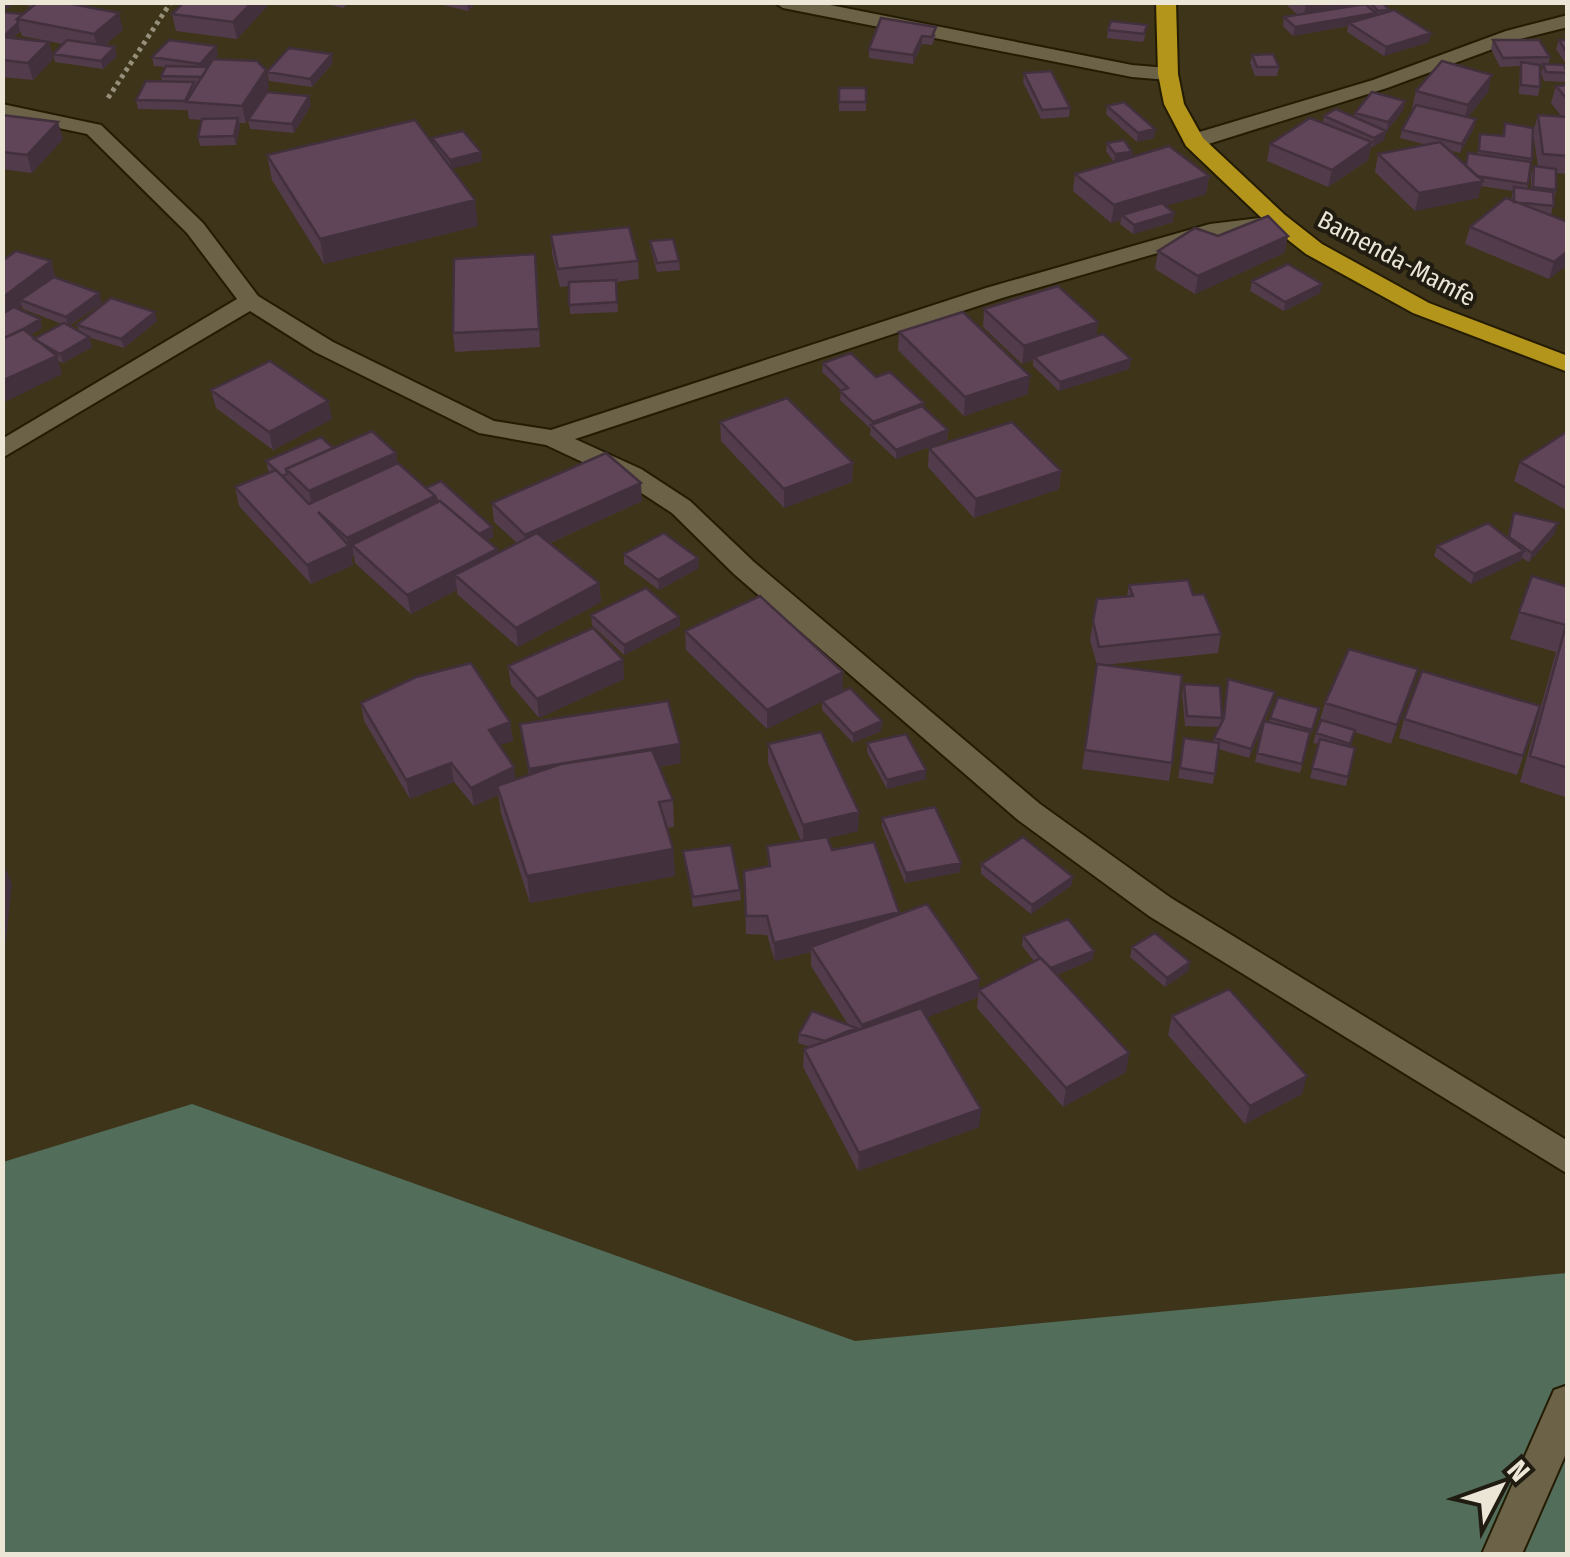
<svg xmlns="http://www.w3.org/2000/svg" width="1570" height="1557" viewBox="0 0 1570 1557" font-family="'Fira Sans Condensed',sans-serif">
	<rect width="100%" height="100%" fill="#3d341a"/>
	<path fill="#526d5a" d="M192,1104L855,1341L1567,1273V1554H3V1162Z"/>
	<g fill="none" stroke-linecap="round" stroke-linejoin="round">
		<g stroke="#241b03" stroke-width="4">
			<path id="minor" d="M774,2H815L1132,65L1168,68L1178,74L1168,80L1132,77L783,8Z
				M1568,15V27L1520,39L1387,88L1202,146L1194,147L1183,141L1186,136L1373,80L1506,31Z
				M2,104L101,125L203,223L258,296L333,342L494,421L551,430L986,288L1210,224L1285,215L1288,220L1285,225L1213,237L1002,298L575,439L641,469L690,501L754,562L1040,804L1171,898L1568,1141V1174L1149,916L1018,820L734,574L672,513L623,481L546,445L479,433L315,352L250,311L2,458V439L237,299L187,233L87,134L2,116Z
				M1568,1385V1449L1522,1554H1482L1554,1390Z"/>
		</g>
		<g stroke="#241b03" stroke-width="4">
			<path id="highway" d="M1156,2H1176L1178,74L1184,104L1203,138L1285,215L1322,244L1429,303L1568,356V372L1413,313L1306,254L1269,225L1186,146L1164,104L1158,74Z"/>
		</g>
		<path stroke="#968f7a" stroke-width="5" stroke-dasharray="4 4" stroke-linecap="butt" d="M108,98L171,2"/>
		<use href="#minor" fill="#6c6247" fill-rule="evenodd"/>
		<use href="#highway" fill="#b3951b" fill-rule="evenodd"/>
	</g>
	<path fill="#523b4b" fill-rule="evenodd" d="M25,2H84L78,6L123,30L104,46L117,56L103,69L55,62L53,54L63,44L22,36L20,31L13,38L49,42L53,59L33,80L2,77V12L23,14L32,7L25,5Z
		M184,2H271L237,39L176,31L172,14Z
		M318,2H350L343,8Z
		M439,2H477L468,11L439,4Z
		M1283,2H1382L1388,12L1431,33L1429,42L1384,56L1347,32L1348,26L1293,36L1283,26L1284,17L1298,15Z
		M881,18L936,35L932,45L922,44L913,64L869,58V49Z
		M1108,30L1146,34L1143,42L1107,38Z
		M1493,40L1550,57L1548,65L1567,73L1565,82L1544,81L1541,73L1543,66H1540V87L1538,96L1519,94L1520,66L1500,67L1491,49Z
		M1559,40H1568V67L1556,49Z
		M216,46L218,55L214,59L269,87L246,123H239L240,127L236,145L200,146L198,137L202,120L189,119L187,109L186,110L138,109L136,100L162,81L161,76L165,67L154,66L152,57Z
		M1252,55L1279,67L1277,76H1255L1250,63Z
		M333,63L312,87L269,81L267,72Z
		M1024,73L1070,108L1069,117L1041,119L1023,82Z
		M1568,85V174L1556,173V190L1551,215L1568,222V264L1549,279L1465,244L1470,227L1511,200L1513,191L1481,186L1478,198L1415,211L1375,172L1378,154L1427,145L1400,138L1402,130L1414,109L1412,108L1416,91L1488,92L1468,117L1476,119L1474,128L1460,153L1449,150L1465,165L1468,153L1477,154L1480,134L1502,136L1505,123L1532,159L1527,189H1531V175L1534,166L1538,167L1533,132L1538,115L1562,117L1551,103L1556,86Z
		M839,88H866V111H839Z
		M1405,101L1403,110L1387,131L1383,130L1386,131L1384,140L1373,147L1371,146L1368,160L1328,187L1267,161L1270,144L1323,123L1324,116L1354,117L1355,113Z
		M311,105L294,133L250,129L248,120Z
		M1107,106L1155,129L1154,138L1137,142L1106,114Z
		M2,115L63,139L32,173L2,169Z
		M432,138L482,161L451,169L478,226L324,264L272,180L267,155L433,144Z
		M1107,143L1132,152L1131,157L1209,176L1206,194L1166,206L1173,222L1133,234L1120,224L1121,220L1111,223L1073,191L1075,174L1114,162L1106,151Z
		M551,235L638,261L639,279L616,282L618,312L570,314L569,286L560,287L552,253Z
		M1218,236H1288L1284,253L1195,294L1155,269L1158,251Z
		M650,241L679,261L680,270L657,272L651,250Z
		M2,261H51L55,277L102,303L69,326L79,331L77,325L157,321L124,348L88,337L92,347L63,363L58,361L62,374L4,402L2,400ZM22,306L23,309L62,324L35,339L30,335L42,328L40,319L18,308Z
		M537,272L540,347L455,352L453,333Z
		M1252,281L1320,293L1284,311L1250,291Z
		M984,309L1096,337L1131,359L1129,369L1059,391L1033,366V360L1022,364L983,327Z
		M899,332L1028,394L964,416L898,350Z
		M823,363L876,377L924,403V408L948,430L947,440L896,459L870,435L871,429L840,400L841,390L822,372Z
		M211,390L328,401L332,419L273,450L216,408Z
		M720,422L853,463L852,482L784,508L721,441Z
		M1568,431V511L1514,481L1520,462Z
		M333,448L396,453L397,463L426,488L494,537L486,540L497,549V553L517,543L494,522L492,503L642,501L550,543L599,583L601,602L518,647L457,594V590L411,614L355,563L354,556L351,557L353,565L311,584L239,506L235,487L271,473L268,470L266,461Z
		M929,448L1061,471L1059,489L974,518L928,467Z
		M1514,513L1555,533L1529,562L1522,558L1521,560L1471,584L1434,556L1437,546L1507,538Z
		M624,554L699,568L659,590L624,564Z
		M1532,576L1568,587V798L1520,782L1556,652L1510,639Z
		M1129,585L1193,595L1221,634L1218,653L1103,665L1172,763L1169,781L1082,769L1097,665L1090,640L1097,599L1127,596Z
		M591,615L679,617L680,626L624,655L592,625Z
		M685,631L843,672V691L829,698L882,721L881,731L853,743L822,710V701L767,729L686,650Z
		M623,660L624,679L539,718L511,685L508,666Z
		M1418,669L1391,744L1355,732L1350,747L1355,748L1346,786L1310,778L1319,744L1313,743L1325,703Z
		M1228,679L1273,701L1265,721L1269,722L1278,697L1319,708L1309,739L1300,773L1255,762L1264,724L1249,758L1218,749L1213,784L1178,778L1184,738L1213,742L1219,727L1185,726L1182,693L1184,684L1222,718L1221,724L1223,720Z
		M361,703L510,722L513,741L500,745L516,779L529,775L520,724L681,763L659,767L673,800L674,827L667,828L673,849L675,876L530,903L501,813L498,795L474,806L454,782L410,799L364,721Z
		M1540,706L1517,775L1399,738L1404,719Z
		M867,743L926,779L887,789L867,752Z
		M768,744L858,831L828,838L832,850L979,990L1034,961L1022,946L1023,936L1094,951L1092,960L1057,975L1129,1053L1126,1072L1063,1107L977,1008L978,997L927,1017L979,1127L858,1171L803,1067L804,1049L811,1047L798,1043L799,1034L849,1026L811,966V952L775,961L767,935L746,934L744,871L768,866L767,846L801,841L768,763Z
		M882,818L960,872L905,883L882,827Z
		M683,851L740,890L741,900L693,907Z
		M981,864L1073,877L1071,886L1031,914L981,874Z
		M1132,947L1190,962L1188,971L1165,987L1130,957Z
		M1172,1016L1302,1094L1245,1124L1168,1035Z"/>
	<path fill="#42303d" d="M2,2H18L5,10Z
		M252,2H271L237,39L233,22Z
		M467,2H477L468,11Z
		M1363,2L1362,9L1303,20L1306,3Z
		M119,13L123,30L98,50L94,34Z
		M1376,13L1374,22L1349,23L1348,26L1293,36L1295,27Z
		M18,23L20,31L2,49V38Z
		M1431,33L1429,42L1384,56L1386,47Z
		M922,36V44L913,64V55Z
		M49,42L53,59L33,80L28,63Z
		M216,46L218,55L202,72L200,64Z
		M115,47L117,56L103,69L101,61Z
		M332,54L333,63L312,87L310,79Z
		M266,70L269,87L246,123L242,106Z
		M1492,75L1488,92L1463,123L1468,105Z
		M309,96L311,105L294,133L292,124Z
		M1405,101L1403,110L1387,131L1388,122Z
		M238,118L240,127L236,145L234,136Z
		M1476,119L1474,128L1460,153L1462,144Z
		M58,122L63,139L32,173L27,155Z
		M1155,129L1154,138L1137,142L1138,133Z
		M1386,131L1384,140L1373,147L1374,138Z
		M1372,142L1368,160L1328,187L1332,170Z
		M481,152L482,161L451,169L450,160Z
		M1132,152L1131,160L1114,163L1115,154Z
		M1209,176L1206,194L1126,218L1122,215L1121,220L1111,223L1114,205Z
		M1483,181L1478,198L1415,211L1419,193Z
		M475,200L478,226L324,264L320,239Z
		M1174,213L1173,222L1133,234L1134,225Z
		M1288,236L1284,253L1195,294L1198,276Z
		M1568,251V264L1549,279L1554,262Z
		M51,261L56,279L20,300L22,306L2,321V298Z
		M1322,284L1320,293L1284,311L1285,302Z
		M99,293L102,303L68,326L66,317Z
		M155,312L157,321L124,348L121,339Z
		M40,319L42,328L2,352V341Z
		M1098,322L1096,340L1034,357L1033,360L1022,364L1024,346Z
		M89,337L92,347L63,363L60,354Z
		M57,356L62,374L4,402L2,381Z
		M1131,359L1129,369L1059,391L1060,382Z
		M1030,376L1028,394L964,416L965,397Z
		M328,401L332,419L273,450L269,432Z
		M924,403V413L873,428V422Z
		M948,430L947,440L896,459V450Z
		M396,453L399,472L313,510L309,491Z
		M853,463L852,482L784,508V489Z
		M1061,471L1059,489L974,518L976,499Z
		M641,483L642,501L527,553L525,535Z
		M435,496L438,514L352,545L354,556L351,557L353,565L311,584L307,565L348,547L347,538Z
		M1558,523L1555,533L1529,562L1532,553Z
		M492,527L494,537L476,545L474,536Z
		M497,549L499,567L455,575L457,590L411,614L407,595Z
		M1524,551L1521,560L1471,584L1474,574Z
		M698,558L699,568L659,590L658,580Z
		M599,583L601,602L518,647L516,628Z
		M679,617L680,626L624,655V645Z
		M623,660L624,679L539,718L537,699Z
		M1418,669L1413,688L1391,744L1397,725Z
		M843,672V691L767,729V710Z
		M1275,692L1273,701L1249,758L1251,749Z
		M882,721L881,731L853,743V734Z
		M510,722L513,741L491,748L489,730Z
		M680,744L681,763L531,787L529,769Z
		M451,763L454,782L410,799L406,780Z
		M514,767L517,786H497L498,795L474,806L471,788Z
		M926,770V779L887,789V780Z
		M859,812L858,831L803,844V825Z
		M673,849L675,876L530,903L527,876Z
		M2,860L12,884L4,959L2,955Z
		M961,863L960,872L905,883L906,873Z
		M1073,877L1071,886L1031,914L1032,905Z
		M899,912L898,931L811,947V952L775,961L774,943Z
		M1094,951L1092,960L1047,979L1048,969Z
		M1190,962L1188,971L1165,987L1167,978Z
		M980,979L978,997L861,1044L862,1025Z
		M1129,1053L1126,1072L1063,1107L1066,1088Z
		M1307,1076L1302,1094L1245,1124L1250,1106Z
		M981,1109L979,1127L858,1171L859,1153Z"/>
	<path fill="#5f4557" stroke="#42303d" stroke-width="2.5" d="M38,2H61L119,13L94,34L17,19Z
		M184,2H252L233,22L172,14Z
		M1370,2H1382L1389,10L1378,11Z
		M1365,4L1376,13L1295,27L1284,17Z
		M1394,10L1431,33L1386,47L1349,23Z
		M2,12L23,14L17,19L18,23L3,37Z
		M881,18L936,27L932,37L922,36L913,55L869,49Z
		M1111,21L1147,25L1144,34L1108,30Z
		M2,37L49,42L28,63L2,60Z
		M67,40L115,47L101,61L53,54Z
		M169,40L216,46L200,64L152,57Z
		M1493,40H1539L1550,57L1503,58Z
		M1559,40H1568V55Z
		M289,48L332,54L310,79L267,72Z
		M1273,54L1279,67H1257L1252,55Z
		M213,59L257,61L266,70L242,106L186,102Z
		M1442,61L1492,75L1468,105L1416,91Z
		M1521,62L1540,65V87L1521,85Z
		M1543,64L1564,65L1567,73L1546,72Z
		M166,66L208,67L202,77L161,76Z
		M1051,71L1070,108L1042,110L1024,73Z
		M146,81L194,82L185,101L136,100Z
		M1568,85V100L1556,86Z
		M839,88H866V102H839Z
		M267,92L309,96L292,124L248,120Z
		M1372,92L1405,101L1388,122L1355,113Z
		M1124,102L1155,129L1138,133L1107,106Z
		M1416,105L1476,119L1462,144L1402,130Z
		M1336,109L1386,131L1374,138L1324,116Z
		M2,115L58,122L27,155L2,152Z
		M1538,115L1568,117V156L1543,154Z
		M238,118L234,136L198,137L202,119Z
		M1310,118L1372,142L1332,170L1270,144Z
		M415,120L475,200L320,239L267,155Z
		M1505,123L1533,128L1532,159L1479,151L1480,134L1504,136Z
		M463,131L481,152L450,160L432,138Z
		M1124,140L1132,152L1115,154L1107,143Z
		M1440,142L1483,181L1419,193L1378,154Z
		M1169,146L1209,176L1114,205L1075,174Z
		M1468,153L1531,162L1528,184L1477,176L1466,166Z
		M1534,166L1556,169V190L1533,187Z
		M1514,187L1553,192L1554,206L1514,202Z
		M1506,198L1568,222V251L1554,262L1470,227Z
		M1162,203L1174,213L1134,225L1122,215Z
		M1268,216L1288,236L1198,276L1158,251L1195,228L1218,236Z
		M629,227L638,261L558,269L551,235Z
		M673,239L679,261L657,263L650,241Z
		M16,251L51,261L2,298V261Z
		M535,254L539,329L453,333L454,259Z
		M1288,264L1322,284L1285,302L1252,281Z
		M54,277L99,293L66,317L20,300Z
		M616,280L617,302L569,305V282Z
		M1058,286L1098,322L1024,346L984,309Z
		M111,298L155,312L121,339L77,325Z
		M14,307L40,319L20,331L2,339V314Z
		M963,312L1030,376L965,397L899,332Z
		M64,323L89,337L60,354L34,339Z
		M23,329L57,356L2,381V339Z
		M1103,334L1131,359L1060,382L1034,357Z
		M851,353L876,377L890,372L924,403L873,422L840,391L848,388L823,363Z
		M270,361L328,401L269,432L211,390Z
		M787,398L853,463L784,489L720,422Z
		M922,406L948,430L896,450L871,425Z
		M1012,422L1061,471L976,499L929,448Z
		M372,431L396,453L309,491L286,469Z
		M1568,431V489L1520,462Z
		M321,437L333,448L286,469L287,474L282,476L266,461Z
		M606,453L641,483L525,535L492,503Z
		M398,463L435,496L347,538L318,512L349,546L307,565L235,487L276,470L309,504Z
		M441,481L492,527L479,534L440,501L438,502L435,496L426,488Z
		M440,501L497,549L407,595L352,545Z
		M1514,513L1558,523L1532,553L1509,537Z
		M1488,523L1524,551L1474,574L1437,546Z
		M537,533L599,583L516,628L455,575Z
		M664,533L698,558L658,580L624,554Z
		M1532,576L1568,587V768L1530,756L1566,625L1519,612Z
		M1188,580L1193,595L1204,594L1221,634L1099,647L1093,621L1097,599L1133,596L1129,585Z
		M646,588L679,617L624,645L591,615Z
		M760,596L843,672L767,710L685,631Z
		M593,628L623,660L537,699L508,666Z
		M1349,649L1418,669L1397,725L1325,703Z
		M471,663L510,722L489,730L514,767L471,788L451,763L406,780L361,703L416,677Z
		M1097,664L1182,675L1172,763L1085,750Z
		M1422,671L1540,706L1523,756L1404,719Z
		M1228,679L1275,692L1251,749L1214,738L1224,718Z
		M1184,684L1220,686L1222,718L1187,716Z
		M850,688L882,721L853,734L822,701Z
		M1278,697L1319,708L1312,730L1270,718Z
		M668,701L680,744L529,769L520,724Z
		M1321,720L1355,730L1350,744L1316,733Z
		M1264,721L1310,732L1302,764L1257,753Z
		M821,732L859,812L803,825L768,744Z
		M906,734L926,770L887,780L867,743Z
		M1184,738L1219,743L1215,774L1180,768Z
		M1320,739L1355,748L1348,777L1312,768Z
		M652,750L673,800L659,802L673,849L527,876L497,786L561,764Z
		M935,807L961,863L906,873L882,818Z
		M827,837L832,850L874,842L899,912L774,943L767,916H746L744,871L770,866L767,846Z
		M1023,837L1073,877L1032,905L981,864Z
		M731,845L740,890L693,897L683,851Z
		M927,904L980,979L862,1025L811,947Z
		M1068,919L1094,951L1051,968L1040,958L1023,936Z
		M1155,933L1190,962L1167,978L1132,947Z
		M1041,958L1129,1053L1066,1088L979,990Z
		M1229,989L1307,1076L1250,1106L1172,1016Z
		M921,1008L981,1109L859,1153L804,1049Z
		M812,1011L856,1028L825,1041L799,1034Z"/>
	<g text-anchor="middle" stroke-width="8" stroke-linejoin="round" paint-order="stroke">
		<g font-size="25" fill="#ece6d7" stroke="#201c11">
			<text transform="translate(1397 258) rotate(28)" y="9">Bamenda-Mamfe</text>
		</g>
	</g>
	<rect width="1570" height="1557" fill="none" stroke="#ece6d7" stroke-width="10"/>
	<g transform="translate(1500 1487) rotate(49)" stroke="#201c11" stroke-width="8" paint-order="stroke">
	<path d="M0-8L18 38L0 25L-18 38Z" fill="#ece6d7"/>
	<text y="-15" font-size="28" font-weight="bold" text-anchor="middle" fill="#ece6d7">N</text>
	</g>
</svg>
